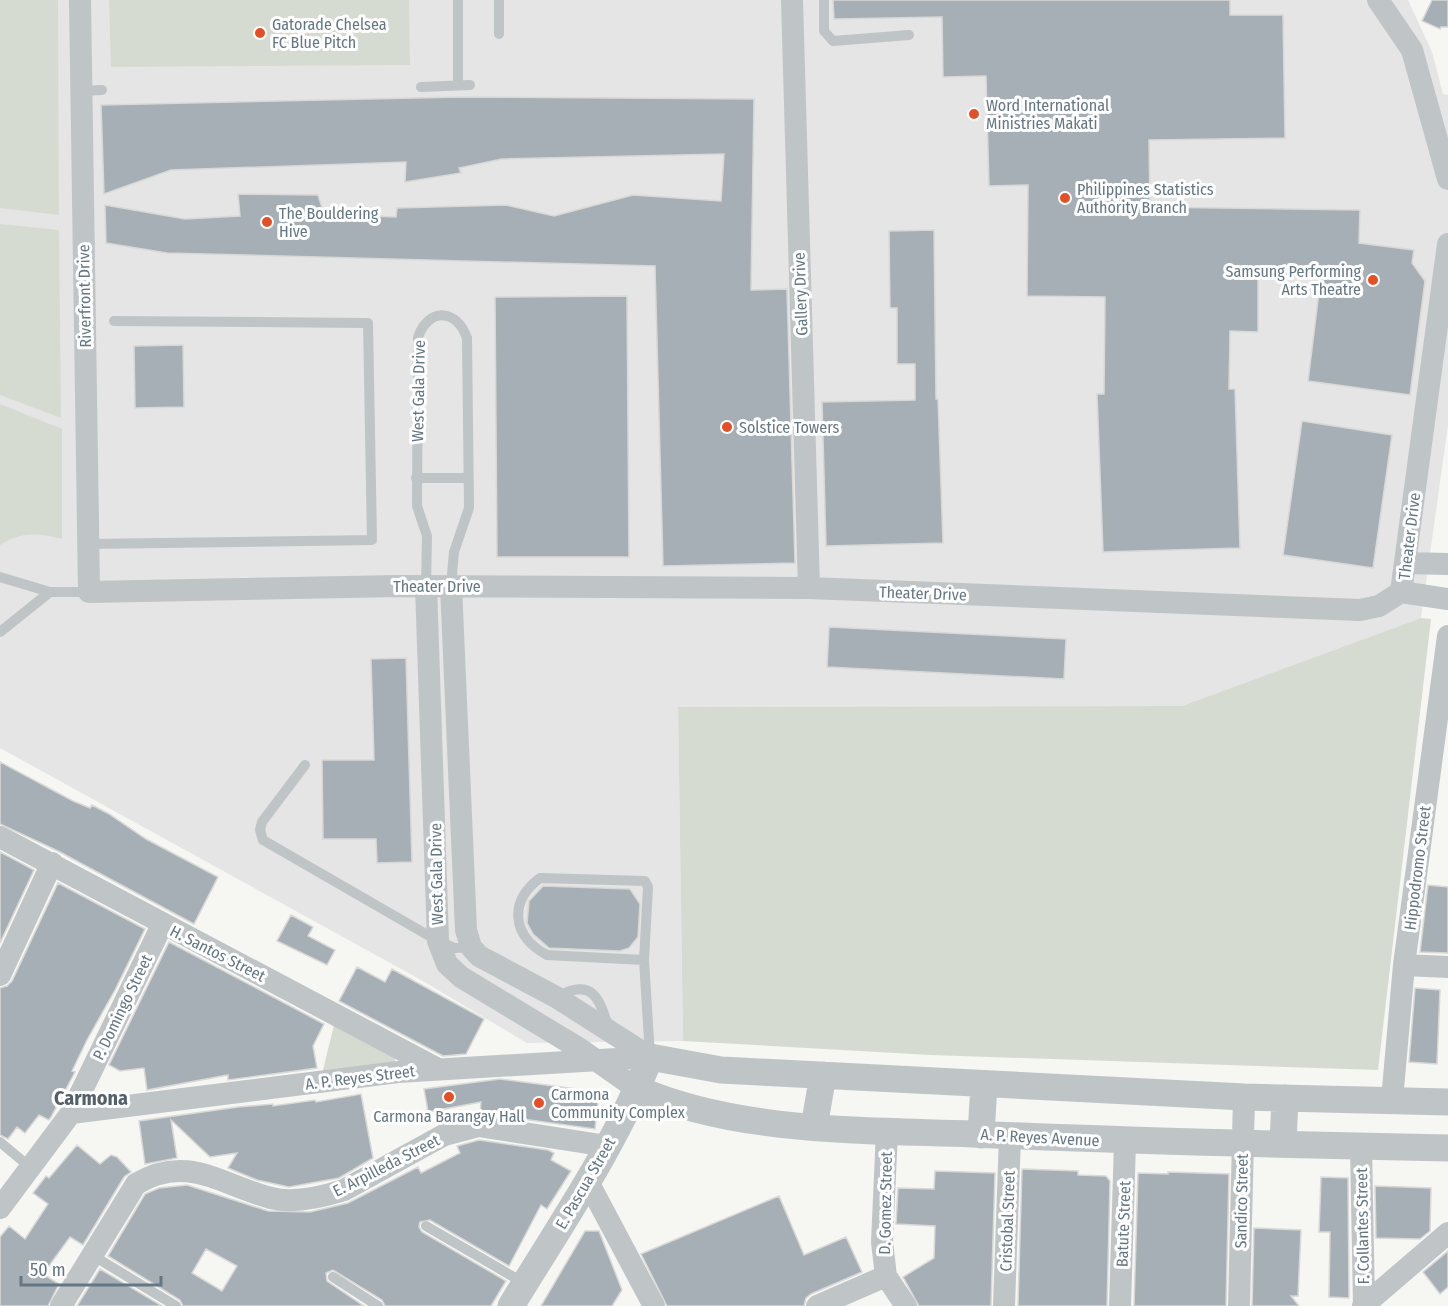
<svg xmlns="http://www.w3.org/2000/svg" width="1448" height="1306" viewBox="0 0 1448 1306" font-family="'Fira Sans Condensed',sans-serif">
	<rect width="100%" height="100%" fill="#f6f6f3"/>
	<path fill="#e4e5e4" d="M0,0H1408L1432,52L1443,94L1448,95V425L1421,618L1182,706L678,707L683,1041L527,1043L423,981L0,748Z"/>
	<path fill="#d6dbd2" d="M0,0H58L59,215L0,208Z
		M109,0H409L410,65L111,67Z
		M0,224L59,230L61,418L0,395Z
		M0,404L62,429V539C40,533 21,531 0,545Z
		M1421,618L1431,619L1378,1070L931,1055L683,1041L678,707L1182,706Z
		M334,1025L396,1057L392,1068L322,1074Z"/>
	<path fill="#a6afb5" stroke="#d8d8d6" stroke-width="1.5" fill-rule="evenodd" d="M833,0H1230V15H1283L1285,138L1149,140L1150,207L1360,210L1359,243L1414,250L1412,263L1425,281L1410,395L1308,381L1321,276H1258V332L1230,331L1229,389H1235L1240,548L1103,552L1097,394H1104L1105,297L1027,296L1028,185L989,186L986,76L943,77L942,17L834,19Z
		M1432,0H1448V27H1441L1440,29L1422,21Z
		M462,97L754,99L751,290L787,289L795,563L663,566L655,266L167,253L106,243L105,205L185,219L240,216L238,194L318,195L324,214L396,217L397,208L506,205L554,216L633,195L721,201L724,154L502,159L459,168L461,173L405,182L406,162L171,170L104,194L101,105Z
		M934,230L936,399H938L943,543L826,546L822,402L915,400V364H897V308H890L889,231Z
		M627,296L629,557H497L495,297Z
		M183,345L184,407L135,408L134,346Z
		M1302,421L1392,435L1373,568L1283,555Z
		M829,627L1066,639L1064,679L827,667Z
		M406,658L412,862L377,863L376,839H323L322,760H374L371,659Z
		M0,762L73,801L90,808L92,805L109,814L146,839L218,877L194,924L58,851L0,824Z
		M0,852L34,870L0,943Z
		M58,883L145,929L115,990L87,1040L72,1071L75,1072L51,1117L49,1120L39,1115L25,1133L17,1127L8,1139L0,1135V988L7,986L12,981Z
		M1428,885L1448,887V953L1420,952Z
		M543,886L630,889L640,904L638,937L629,948L620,951L549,948L533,934L527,923L529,901Z
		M291,915L313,927L308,936L335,950L327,965L277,941Z
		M169,942L324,1024L313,1046L317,1068L228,1080V1075L147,1090L144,1068L120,1071L109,1065Z
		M357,967L385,982L392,969L484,1019L466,1054L443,1056L339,1001Z
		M1415,988L1440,990L1437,1064L1409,1062Z
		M500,1079L599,1092L595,1129L480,1113L481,1102L428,1112L424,1089Z
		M361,1094L373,1158L339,1178L289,1187L257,1180L228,1168L237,1153L210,1157L171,1120L177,1158L145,1164L139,1121L238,1107L273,1104V1106L315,1100L316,1102Z
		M479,1140L548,1150L554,1153L551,1160L571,1171L547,1209L541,1205L509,1266L430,1220L420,1222L419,1227L422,1232L506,1281L491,1306H385L382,1300L333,1270L326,1273L327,1281L364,1306H183L180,1300L108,1256L145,1194L159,1188L187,1185L268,1211L310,1212L348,1203L418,1167L421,1173L460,1153L457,1146ZM206,1249L237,1266L222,1291L192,1273Z
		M77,1145L100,1164L111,1155L117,1157L131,1172L124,1177L83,1245L70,1237L43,1274L59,1284L48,1306H0V1237L9,1226L25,1239L48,1204L33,1193L46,1176L49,1178Z
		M1022,1169L1078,1171V1175L1106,1176L1110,1181L1107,1306H1018Z
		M935,1171L995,1173L991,1306H919L903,1277L934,1258L935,1226L896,1224L898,1188L934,1189Z
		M1168,1172L1229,1174L1226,1306H1134L1138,1173L1168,1174Z
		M1321,1177L1348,1178L1349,1298L1329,1297L1330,1232H1319Z
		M1375,1186L1431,1188L1430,1231L1420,1239L1376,1238Z
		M779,1196L804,1255L846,1237L862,1272L811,1294L806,1298L804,1306H667L641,1254Z
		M1254,1228L1301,1230L1298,1296H1291L1299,1306H1252Z
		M585,1231H599L622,1290L612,1306H541Z
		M1448,1251V1287L1440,1294L1423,1272Z
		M100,1269L162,1306H77Z"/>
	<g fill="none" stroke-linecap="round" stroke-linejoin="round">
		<path stroke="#bfc4c7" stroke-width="10" d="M824,0V31L833,41L909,35
			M499,34V0
			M458,85V0
			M421,87L470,85
			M81,91L102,90
			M416,478H468
			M88,544L372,540L368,323L114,321
			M0,577L50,592H89
			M426,586L427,536L417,506L418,337C429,307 457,309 467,338L469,508L454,552L451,586
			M0,632L50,592
			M305,765L262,822L260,830L263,840L438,941L455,948L471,947
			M644,960L547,955C512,936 508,902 540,878L645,881L648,887L644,960L650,1056
			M557,997C590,978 600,996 608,1027
			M0,1142L31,1168
			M426,1226L524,1283
			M92,1255L176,1306
			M333,1277L378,1306"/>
		<path stroke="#bfc4c7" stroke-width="22" d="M80,0L89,592L399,586L809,588L1360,610L1379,606L1401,592
			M792,0L809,588
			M1378,0L1412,50L1448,179
			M1405,563L1448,564
			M426,586L438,941L447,964L461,977L580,1049L637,1089
			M451,586L466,930L471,947L479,956L556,997L650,1057
			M1401,592L1448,244
			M1401,592L1448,599
			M0,837L436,1068
			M1404,965L1448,967
			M0,975L52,863
			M1392,1100L1404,965L1448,636
			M71,1113L398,1072L650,1057
			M887,1131L882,1242L886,1276L906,1306
			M1361,1146L1364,1305
			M587,1180L654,1306
			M0,1208L71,1113L162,925
			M61,1306L136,1184C187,1153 221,1185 271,1198C294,1204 322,1197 344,1190L444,1135L478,1126L607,1146
			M817,1306L886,1276
			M1004,1306L1010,1136
			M1120,1306L1125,1142
			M1239,1306L1244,1097
			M1363,1306L1448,1233"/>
		<path stroke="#bfc4c7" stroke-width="27" d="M637,1089C738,1133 864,1130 972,1134C1131,1141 1289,1145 1448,1148
			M814,1127L823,1075
			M981,1135L984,1084
			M1283,1144L1285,1098
			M511,1306C560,1225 616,1145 650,1057L721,1070L1244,1097L1448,1102"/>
	</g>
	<g fill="#e35027" stroke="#fff" stroke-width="2">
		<circle cx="260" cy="33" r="6"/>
		<circle cx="974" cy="114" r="6"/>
		<circle cx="1065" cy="198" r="6"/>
		<circle cx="267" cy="222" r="6"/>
		<circle cx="1373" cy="280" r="6"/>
		<circle cx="727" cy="427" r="6"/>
		<circle cx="449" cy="1097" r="6"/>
		<circle cx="539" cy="1103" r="6"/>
	</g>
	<g text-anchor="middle" stroke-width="6" stroke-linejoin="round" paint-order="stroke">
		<g font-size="16" fill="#657784" stroke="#fff" text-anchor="start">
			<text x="272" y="30">Gatorade Chelsea<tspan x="272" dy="18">FC Blue Pitch</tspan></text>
			<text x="986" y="111">Word International<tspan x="986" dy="18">Ministries Makati</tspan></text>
			<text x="1077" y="195">Philippines Statistics<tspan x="1077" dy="18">Authority Branch</tspan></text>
			<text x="279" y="219">The Bouldering<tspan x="279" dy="18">Hive</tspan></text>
			<text x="1361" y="277" text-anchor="end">Samsung Performing<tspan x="1361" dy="18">Arts Theatre</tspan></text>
			<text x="739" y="433">Solstice Towers</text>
			<text x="551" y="1100">Carmona<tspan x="551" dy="18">Community Complex</tspan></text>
			<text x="449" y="1122" text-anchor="middle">Carmona Barangay Hall</text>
		</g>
		<g font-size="16" fill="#657784" stroke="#fff">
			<text transform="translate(800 294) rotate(-92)" y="6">Gallery Drive</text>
			<text transform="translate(84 296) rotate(-91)" y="6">Riverfront Drive</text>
			<text transform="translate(418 391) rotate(-89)" y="6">West Gala Drive</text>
			<text transform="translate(1409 536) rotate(-83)" y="6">Theater Drive</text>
			<text x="437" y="592">Theater Drive</text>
			<text transform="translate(923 593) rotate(2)" y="6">Theater Drive</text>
			<text transform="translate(1417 868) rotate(-83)" y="6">Hippodromo Street</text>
			<text transform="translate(436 874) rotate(-91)" y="6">West Gala Drive</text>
			<text transform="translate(218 953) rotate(27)" y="6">H. Santos Street</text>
			<text transform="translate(122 1007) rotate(-64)" y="6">P. Domingo Street</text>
			<text transform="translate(360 1077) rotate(-7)" y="6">A. P. Reyes Street</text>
			<text transform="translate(1040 1137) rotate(3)" y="6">A. P. Reyes Avenue</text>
			<text transform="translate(386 1165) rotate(-27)" y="6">E. Arpilleda Street</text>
			<text transform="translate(585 1183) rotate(-60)" y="6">E. Pascua Street</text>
			<text transform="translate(1241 1201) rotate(-89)" y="6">Sandico Street</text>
			<text transform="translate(885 1203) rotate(-89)" y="6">D. Gomez Street</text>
			<text transform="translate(1007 1221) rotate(-88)" y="6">Cristobal Street</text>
			<text transform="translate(1123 1224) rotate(-88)" y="6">Batute Street</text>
			<text transform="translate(1362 1226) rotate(-91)" y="6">F. Collantes Street</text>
		</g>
		<g font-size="20" font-weight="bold" fill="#536069" stroke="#fff">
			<text x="91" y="1105">Carmona</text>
		</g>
	</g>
	<path d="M21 1276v9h140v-9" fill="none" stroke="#657784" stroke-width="3"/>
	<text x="30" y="1276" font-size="18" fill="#657784" stroke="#ffffff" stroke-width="4.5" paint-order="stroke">50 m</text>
</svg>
